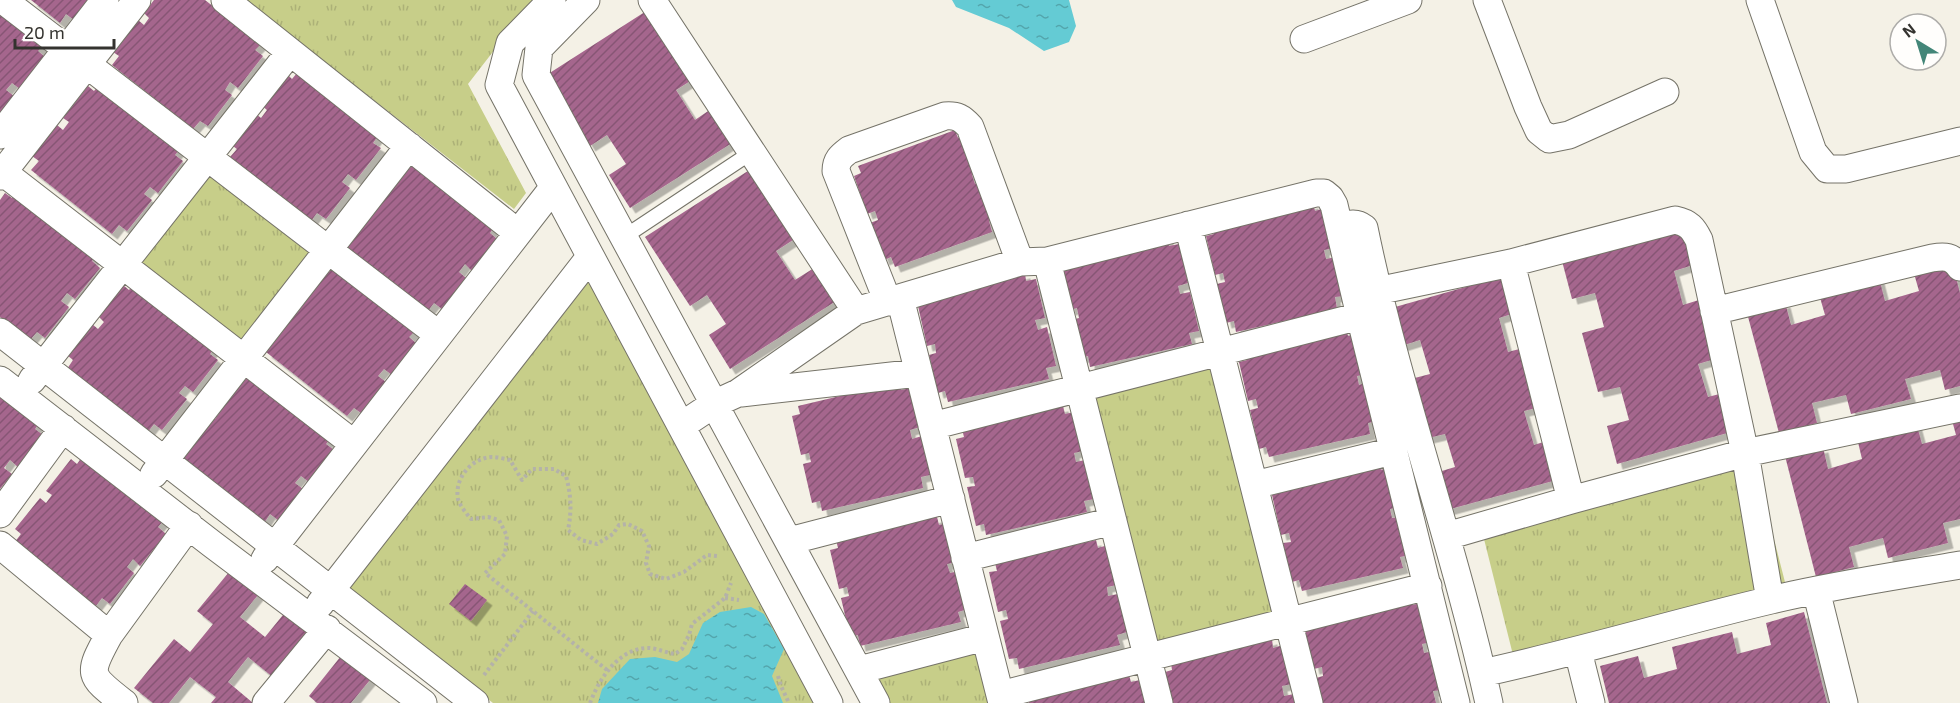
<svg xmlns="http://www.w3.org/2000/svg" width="1960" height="703" viewBox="0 0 1960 703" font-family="'Exo 2',sans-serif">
	<defs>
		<pattern id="grass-tufts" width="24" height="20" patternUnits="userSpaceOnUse" patternTransform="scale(1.5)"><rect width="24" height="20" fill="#c7ce89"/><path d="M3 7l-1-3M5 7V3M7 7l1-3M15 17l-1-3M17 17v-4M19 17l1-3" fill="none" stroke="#acb177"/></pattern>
		<pattern id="water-ripples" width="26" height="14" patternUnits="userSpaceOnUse" patternTransform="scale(1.5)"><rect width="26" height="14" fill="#64cbd4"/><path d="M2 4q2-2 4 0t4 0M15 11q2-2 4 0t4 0" fill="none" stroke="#53a5ac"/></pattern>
		<pattern id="building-hatch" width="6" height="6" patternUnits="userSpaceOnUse" patternTransform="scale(1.5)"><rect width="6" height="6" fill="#a5668d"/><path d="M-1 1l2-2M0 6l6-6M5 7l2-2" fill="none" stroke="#875574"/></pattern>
		<filter id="shadow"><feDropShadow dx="5.5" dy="5.5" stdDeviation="0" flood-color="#0004"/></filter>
	</defs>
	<rect width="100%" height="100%" fill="#f4f1e6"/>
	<path fill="url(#grass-tufts)" d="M245,0H533L468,84L526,193L514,209Z
		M210,167L318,251L243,347L134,264Z
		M591,279L817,703H493L348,589Z
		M1217,361L1281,614L1150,648L1086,394Z
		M1753,457L1787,590L1514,659L1481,527Z
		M982,647L996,703H885L870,676Z"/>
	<path fill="url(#water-ripples)" d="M952,0H1069L1076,26L1069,42L1044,51L1009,28L956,7Z
		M751,607L764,614L784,649L772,676L783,703H598L602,689L630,659L655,657L677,662L689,654L703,623L720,612Z"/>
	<path fill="url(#building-hatch)" filter="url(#shadow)" d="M31,0H90L74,20L66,14L60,23Z
		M154,0H205L261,44L255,50L263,56L238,88L230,82L225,90L232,95L208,126L200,121L193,129L112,65L119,56L113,52L138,20L144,25L149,18L144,13Z
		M651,8L695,78L676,90L695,120L714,107L735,141L630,208L609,175L626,164L607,135L590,146L545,76Z
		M0,11L43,45L38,51L45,57L20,89L12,83L6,90L14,96L0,114Z
		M297,73L378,136L373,143L381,148L356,180L348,174L342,182L350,188L326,219L317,213L311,221L230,157L237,149L230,144L255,113L261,118L267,110L261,105L287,74L292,79Z
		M99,85L180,149L175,155L183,161L158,193L150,187L144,194L152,200L127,231L119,225L112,234L31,170L39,161L32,156L57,125L63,130L69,122L63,118L88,86L94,91Z
		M955,130L958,138L968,134L981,172L972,175L975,184L984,180L998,218L989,221L992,232L895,267L891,257L884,260L870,223L878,220L875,211L867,214L854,176L861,173L858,166Z
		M414,163L495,226L490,233L497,239L472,271L465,264L459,272L466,278L442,309L434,303L427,312L346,248L403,164L409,169Z
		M751,169L796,238L776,251L795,280L814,268L836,301L730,369L709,335L726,324L707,295L690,306L645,237Z
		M16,191L97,255L92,261L100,268L75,299L67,293L61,301L69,307L45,338L37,332L30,340L0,317V200L5,193L12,198Z
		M1313,203L1315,211L1325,208L1334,248L1324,250L1326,259L1336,257L1344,296L1335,297L1337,309L1236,332L1234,321L1226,323L1217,284L1225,282L1223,273L1215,275L1206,236L1214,234L1212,226Z
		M1682,228L1693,265L1674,271L1683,305L1702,299L1718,358L1698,364L1708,397L1727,392L1738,430L1617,464L1607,426L1629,420L1620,387L1598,392L1582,333L1604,327L1595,293L1572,299L1562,261Z
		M1168,238L1169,246L1179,244L1188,283L1178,286L1180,294L1190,292L1199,331L1189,333L1192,344L1090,367L1088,356L1081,358L1072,320L1079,318L1077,308L1070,310L1061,271L1069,269L1067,261Z
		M1951,259L1960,293V386L1945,390L1940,370L1905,379L1911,399L1851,414L1846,395L1812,403L1817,423L1779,433L1747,313L1785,302L1791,325L1825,315L1819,294L1879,278L1885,301L1919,291L1913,270Z
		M334,267L415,331L409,337L417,344L392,375L384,369L378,376L386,382L361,413L354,408L347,416L266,352L273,344L266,339L291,308L297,313L303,305L297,300L322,268L328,273Z
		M1025,273L1026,281L1036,279L1045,318L1035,320L1038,330L1047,327L1056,366L1046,368L1049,379L948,402L945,391L938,393L929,355L936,353L935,344L927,346L918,306L926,304L924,297Z
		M1508,275L1518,312L1499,318L1508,352L1527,347L1544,406L1524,411L1534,445L1553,439L1564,478L1443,511L1432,474L1455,467L1445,434L1424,439L1407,380L1430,374L1420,340L1398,347L1388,309Z
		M134,284L215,347L210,354L218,360L193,392L185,386L179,393L187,399L162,430L154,424L147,433L67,369L73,360L67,355L92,324L98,329L104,322L98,316L123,285L129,290Z
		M1346,329L1348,336L1358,334L1367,374L1357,376L1359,385L1368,382L1377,421L1368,423L1370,434L1269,457L1266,447L1259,449L1250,410L1258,408L1256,399L1248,401L1239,362L1247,360L1245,352Z
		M251,374L331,438L326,444L334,450L309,482L301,476L295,483L303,489L278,520L270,514L264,523L183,459L208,414L215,419L220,412L214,407L240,375L245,380Z
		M899,382L901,390L911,388L920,427L910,430L912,439L922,436L930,475L921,477L923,488L822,511L820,501L812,503L803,464L811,462L809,453L801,455L792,416L800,414L798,406Z
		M0,391L40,422L35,429L43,435L18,467L10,460L4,468L12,474L0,489Z
		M1063,406L1065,414L1074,412L1083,451L1074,453L1076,462L1085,460L1094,499L1084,501L1087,512L986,535L984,524L976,526L967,487L975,486L973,477L965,478L956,439L964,437L962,429Z
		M1960,411V519L1943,523L1948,543L1888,558L1883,538L1849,547L1854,567L1816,577L1785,456L1823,447L1828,469L1862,459L1857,438L1916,422L1922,444L1956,435L1950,413Z
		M82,457L163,521L158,527L166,534L140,566L133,559L127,567L134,573L110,604L102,598L95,607L14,543L21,534L15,529L40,498L46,503L52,495L46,491L71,459L77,464Z
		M1379,462L1381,470L1390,468L1399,507L1390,509L1392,518L1401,517L1410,555L1400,557L1403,568L1302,591L1299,580L1292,582L1283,543L1291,542L1289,533L1281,535L1272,495L1280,493L1278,486Z
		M937,517L939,525L948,523L957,562L947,564L950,573L959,571L968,609L958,612L961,622L860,646L858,635L850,637L841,598L849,596L847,587L839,589L830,550L838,548L836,540Z
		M1096,540L1098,548L1108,545L1117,585L1107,587L1108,596L1118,594L1127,632L1117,635L1120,645L1019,669L1017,658L1009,659L1000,621L1008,619L1006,610L998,612L989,572L997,571L995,563Z
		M234,566L262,590L240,617L265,637L287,610L317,634L279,682L248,657L228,682L253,703H211L216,697L190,677L169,703H153L134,688L174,639L190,652L213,624L197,611Z
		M465,584L487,600L471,621L449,604Z
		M1412,597L1413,605L1423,602L1432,642L1422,644L1424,653L1434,651L1443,690L1433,691L1436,703H1321L1316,678L1323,676L1322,667L1314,669L1305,630Z
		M1804,612L1827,703H1609L1600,666L1638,656L1644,678L1677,669L1672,647L1732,632L1737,654L1771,645L1766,623Z
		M1272,639L1273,648L1283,645L1292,684L1282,686L1284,696L1294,694L1296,703H1172L1165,672L1172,670L1171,663Z
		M345,651L374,675L351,703H317L309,696Z
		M1129,675L1131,682L1140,680L1145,703H1029L1028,698Z"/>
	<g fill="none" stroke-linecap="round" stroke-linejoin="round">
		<g stroke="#757368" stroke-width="16">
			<path id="service" d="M624,237L752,152"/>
		</g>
		<g stroke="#757368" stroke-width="29">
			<path id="minor" d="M3,0L439,335
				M225,0L518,233
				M552,0L510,43L499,85L829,703
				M586,0L539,48L536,75L876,703
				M652,0L856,311L738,393L714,404L681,426
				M1487,0L1528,107L1539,131L1549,139L1569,135L1665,92
				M1760,0L1813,152L1827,169H1846L1960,141
				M1304,39L1408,0
				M0,135L105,0
				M0,170L354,444
				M0,176L137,0
				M1188,225L1309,703
				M1340,226C1349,224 1356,222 1364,228C1397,389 1454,543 1489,703
				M1047,261L1159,703
				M1511,263L1571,500
				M1377,291L1511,263L1675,220C1689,223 1693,228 1699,240L1745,453L1770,600
				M900,298L1002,703
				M888,302L836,171C836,160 841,156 849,150L945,116C957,115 962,118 970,127L1020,262
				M856,311L1020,262L1047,261L1316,193H1324L1330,198L1334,205L1360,316L1456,703
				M1714,311L1932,258C1945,256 1952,256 1960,267
				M0,332L475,703
				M0,380L212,544L423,703
				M32,380L290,52
				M741,393L918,373
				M932,426L1360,316
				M154,474L409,146
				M1254,485L1393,451
				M0,514L63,428
				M1447,536L1571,500L1745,453L1960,408
				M789,541L951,499
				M0,545L109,635L189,525
				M965,558L1113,521
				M265,559L553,188
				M1816,590L1844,703
				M320,604L590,257
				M109,635C87,675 88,675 124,703
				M1578,651L1591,703
				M859,670L985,637
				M1482,673C1579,652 1674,623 1771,600C1833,585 1897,576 1960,565
				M1000,695L1428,586
				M266,703L327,629"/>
		</g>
		<path stroke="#b4b2a9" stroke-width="4" stroke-dasharray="3 3" stroke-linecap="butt" d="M725,598L739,600
			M607,670L485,573L505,554L507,536L499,520L488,517L471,519C466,513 460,506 458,499C454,479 471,458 492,457C498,457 505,459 510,460L522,480L532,469H554L566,476C571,495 572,510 568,530L581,540L597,544L613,534L619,525L628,524L642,531L649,546L646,563L650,574L666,579L684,572L707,555L717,556
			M484,675L533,611
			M778,676L781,686L789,703
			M590,703C599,679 619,648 648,648C656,648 667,653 675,654L682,649L689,635L692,624L725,598L731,583"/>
		<use href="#service" stroke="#fff" stroke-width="14"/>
		<use href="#minor" stroke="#fff" stroke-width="27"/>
	</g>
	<g transform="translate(1918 42) rotate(322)"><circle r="28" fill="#fffefc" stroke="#aeadaa" stroke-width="1.5"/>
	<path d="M0-4.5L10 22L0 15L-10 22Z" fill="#438678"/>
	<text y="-9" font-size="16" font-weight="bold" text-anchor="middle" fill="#34332f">N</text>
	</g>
	<path d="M15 39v9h99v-9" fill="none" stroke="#34332f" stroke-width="3"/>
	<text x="24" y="39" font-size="18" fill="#34332f" stroke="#fffefc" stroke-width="4.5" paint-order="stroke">20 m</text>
</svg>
